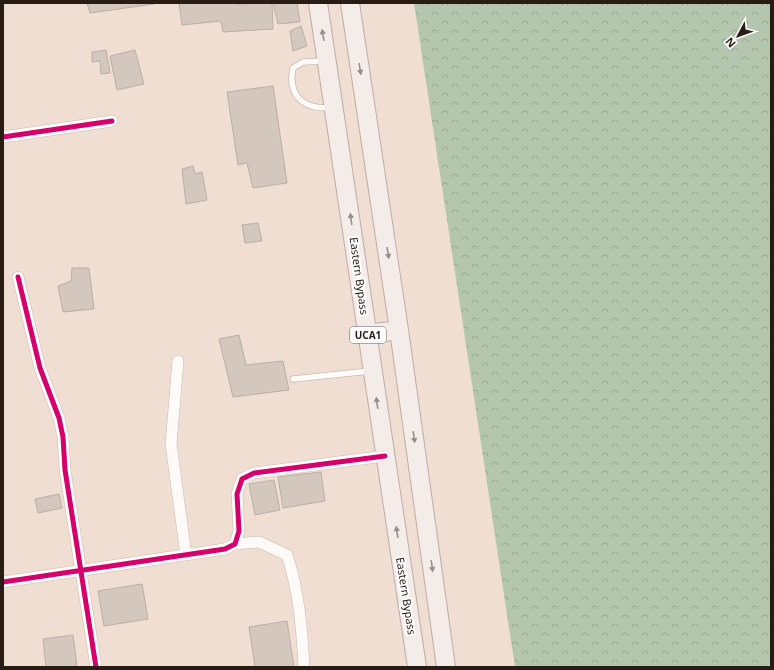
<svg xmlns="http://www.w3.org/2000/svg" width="774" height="670" viewBox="0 0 774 670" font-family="'Noto Sans',sans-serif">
	<defs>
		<pattern id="forest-crowns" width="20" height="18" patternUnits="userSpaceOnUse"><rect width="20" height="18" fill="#b4c7ae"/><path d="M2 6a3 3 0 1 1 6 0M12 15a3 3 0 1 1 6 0" fill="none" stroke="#9baa95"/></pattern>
	</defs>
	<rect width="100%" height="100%" fill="#f0ded3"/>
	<path fill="url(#forest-crowns)" d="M414,3H771V667H515Z"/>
	<path fill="#d4c8be" stroke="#baafa4" d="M87,3H154V4L90,13Z
		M179,3H235L236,4L272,3L273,29L223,32L221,21L182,25Z
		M273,3H297L300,22L278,24Z
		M301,26L307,46L293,51L290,31Z
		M106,50L110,73L101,74L100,61L92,62V52Z
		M135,50L144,84L117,90L110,56Z
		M273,86L287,183L253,188L247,163L238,165L227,92Z
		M193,166L195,174L202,172L207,200L186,204L182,169Z
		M258,223L262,241L245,243L242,225Z
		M72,268H89L94,309L63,312L58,286L71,281Z
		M239,335L246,365L283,361L289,390L233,397L219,339Z
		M321,472L325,501L283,508L278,477Z
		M274,480L280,510L255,515L249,484Z
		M59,494L62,508L38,513L35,499Z
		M142,584L148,619L104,626L98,591Z
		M287,621L294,667H255L249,627Z
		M73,635L77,667H46L43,639Z"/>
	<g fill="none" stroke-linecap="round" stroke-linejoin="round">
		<g stroke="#c9bbb2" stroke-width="7">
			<path id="service" d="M324,61L303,62L293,68C287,96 305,111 332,107
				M293,379L370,371"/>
		</g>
		<g stroke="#c9bbb2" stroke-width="12">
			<path id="minor" d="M3,137L112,121
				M18,277L40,368L59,418L63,437L65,470L96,667
				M178,361L171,444L186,555
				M235,544L259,542L287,555C299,591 302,629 304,667
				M3,582L225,549L235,544L239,531L237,494L242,479L254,473L385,456"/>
		</g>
		<g stroke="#beaca4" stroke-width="20">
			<path id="primary" d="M318,3L417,667
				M350,3L399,330L446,667
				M367,334L399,330"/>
		</g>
		<use href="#service" stroke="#fdfaf8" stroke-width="5.5"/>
		<use href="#minor" stroke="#fdfaf8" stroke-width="11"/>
		<use href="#primary" stroke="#f4ece9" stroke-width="18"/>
		<g stroke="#fff" stroke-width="8">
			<path id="cycleway" d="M3,137L112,121
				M18,277L40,368L59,418L63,437L65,470L96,667
				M3,582L225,549L235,544L239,531L237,494L242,479L254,473L385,456"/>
		</g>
		<use href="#cycleway" stroke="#d6006c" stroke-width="5"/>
	</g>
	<defs><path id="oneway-solid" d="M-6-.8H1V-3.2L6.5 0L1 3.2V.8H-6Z"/></defs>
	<g fill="#988e89">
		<use href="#oneway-solid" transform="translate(323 35) rotate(-99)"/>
		<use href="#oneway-solid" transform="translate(360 69) rotate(81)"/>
		<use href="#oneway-solid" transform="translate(351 219) rotate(-98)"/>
		<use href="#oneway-solid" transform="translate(388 253) rotate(81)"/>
		<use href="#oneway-solid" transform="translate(377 403) rotate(-98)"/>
		<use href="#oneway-solid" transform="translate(414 437) rotate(82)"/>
		<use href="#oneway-solid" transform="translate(397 532) rotate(-99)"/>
		<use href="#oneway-solid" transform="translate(432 566) rotate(82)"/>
	</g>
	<g text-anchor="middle" stroke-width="4" stroke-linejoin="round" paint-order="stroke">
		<rect fill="#fff" stroke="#68605a" stroke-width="1" x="350" y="327" width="36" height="16" rx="3"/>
		<g font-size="10" font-weight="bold" fill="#281c14">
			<text x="368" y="339">UCA1</text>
		</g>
		<g font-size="11" fill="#281c14" stroke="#fff">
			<text transform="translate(359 276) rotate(82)" y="4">Eastern Bypass</text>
			<text transform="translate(406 596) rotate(81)" y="4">Eastern Bypass</text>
		</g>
	</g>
	<rect width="774" height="670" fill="none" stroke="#281c14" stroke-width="8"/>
	<g transform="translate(738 36) rotate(229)" stroke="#ffffff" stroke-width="3" paint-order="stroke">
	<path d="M0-3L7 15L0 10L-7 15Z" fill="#281c14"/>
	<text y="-6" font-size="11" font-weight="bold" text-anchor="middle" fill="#281c14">N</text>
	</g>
</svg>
